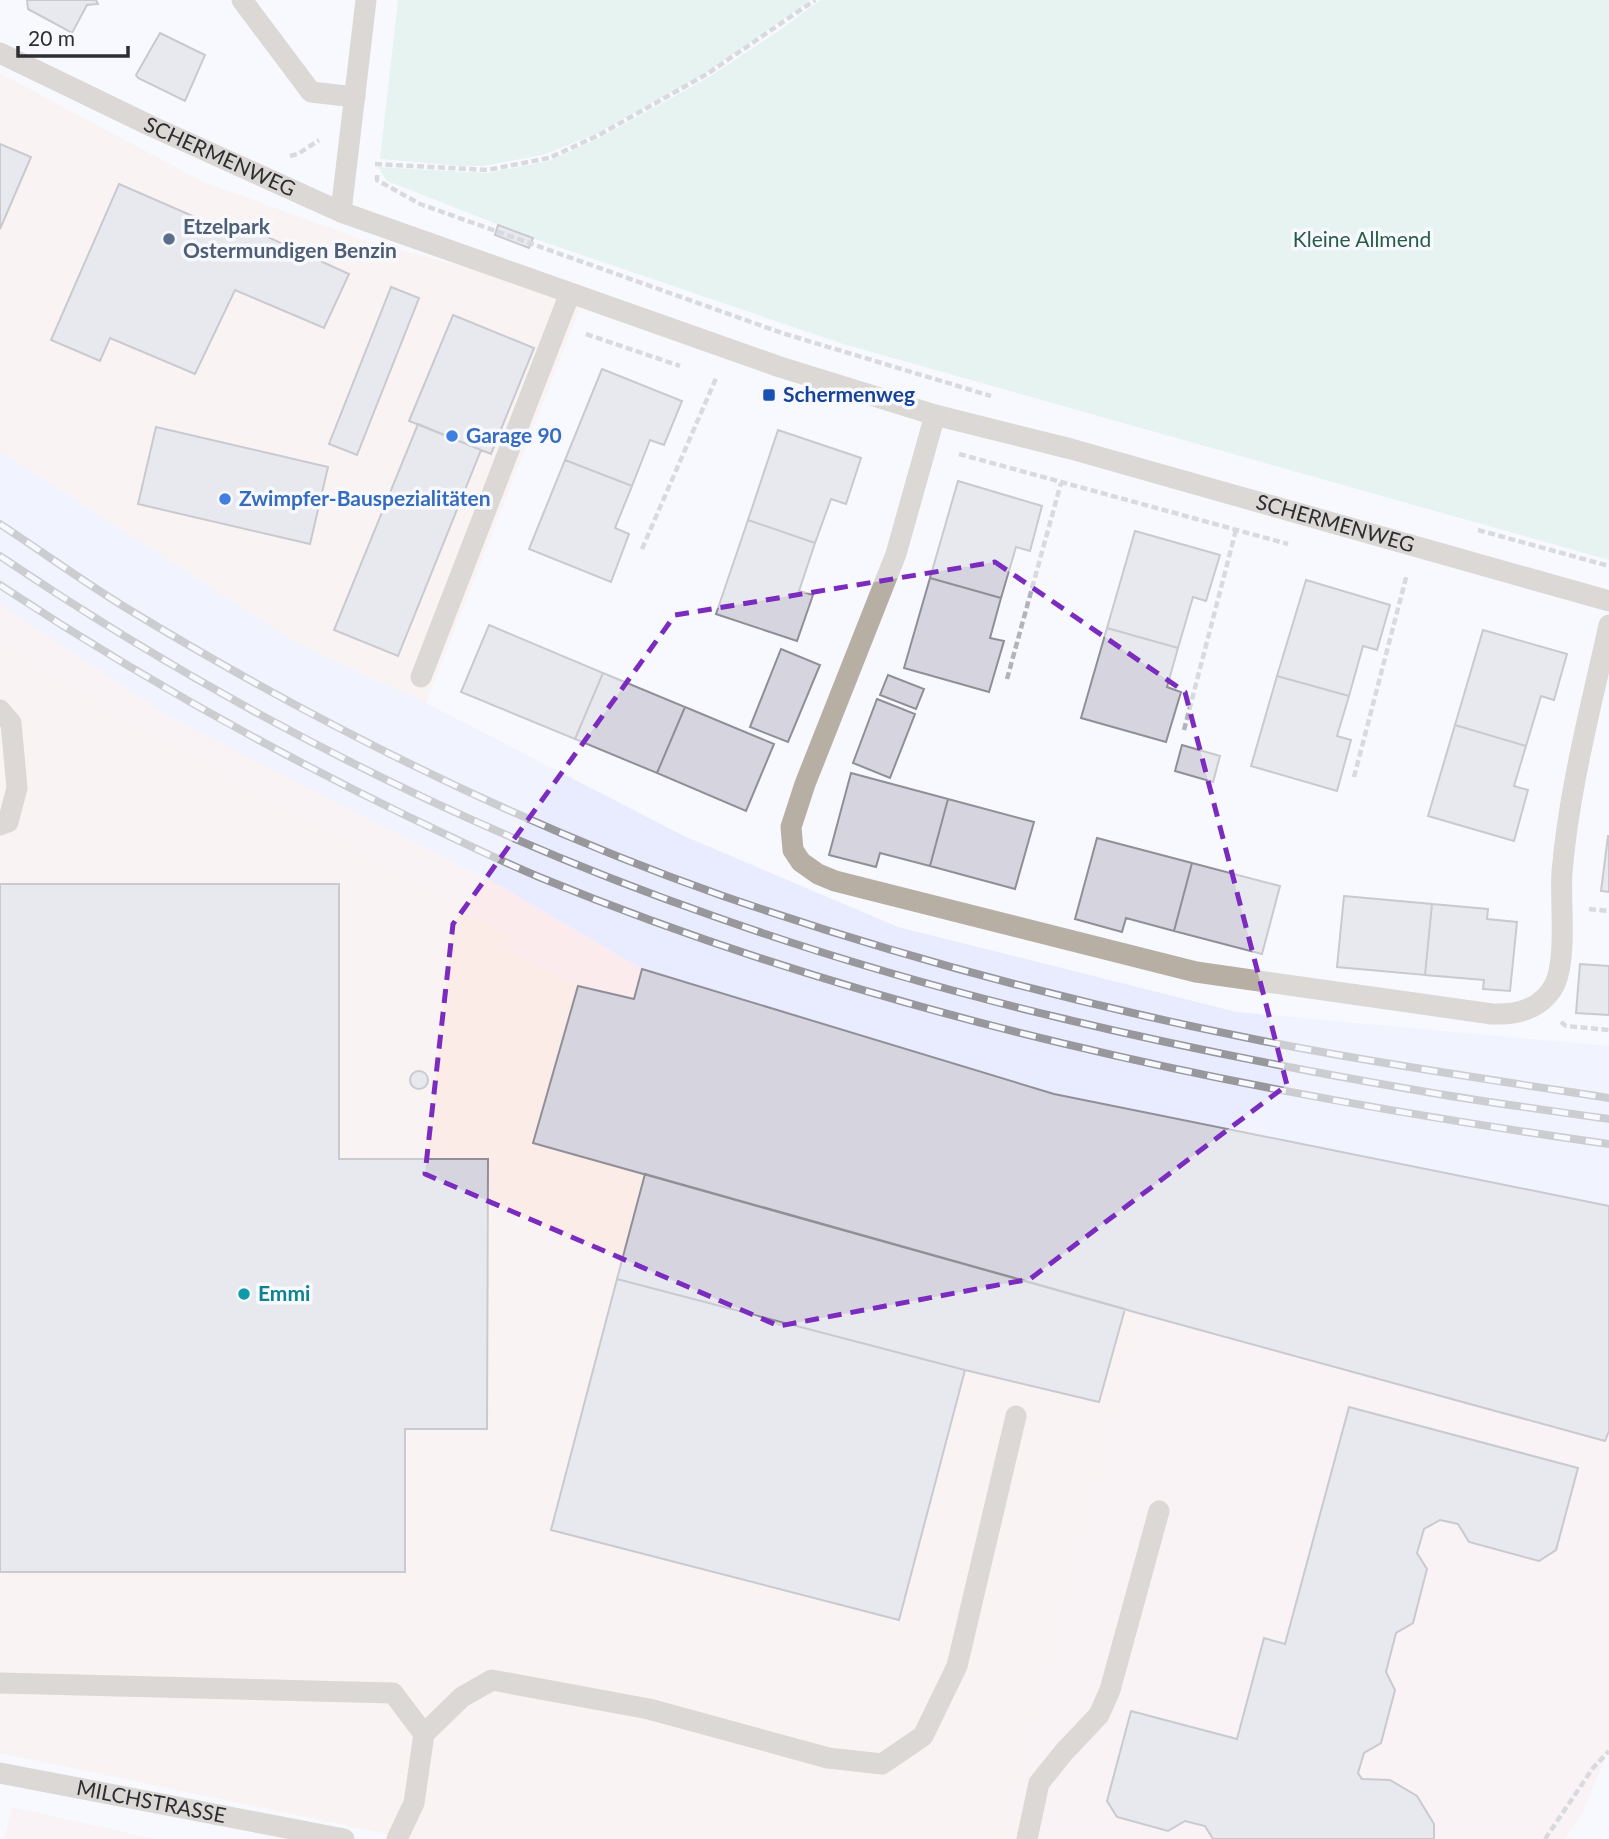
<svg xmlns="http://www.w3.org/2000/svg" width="1609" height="1839" viewBox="0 0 1609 1839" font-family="Lato,sans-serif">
	<rect width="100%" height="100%" fill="#f8f9fe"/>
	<path fill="#fbebed" d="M0,604L172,718L493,882L642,969L1054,1094L1609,1206V1750L1583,1812L1565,1839H1001L1137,1313L533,1143L578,986L513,955L506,935L74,692L0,645Z
		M12,1807L156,1839H4Z"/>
	<path fill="#fcece8" d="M0,73L202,181L366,241L584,298L426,703L297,643L0,451Z
		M0,645L74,692L506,935L513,955L578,986L533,1143L1138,1313L1001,1839H410L0,1753Z"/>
	<path fill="#e9ecfe" d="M0,451L297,643L426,703L684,836L898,927L1237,1012L1609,1046V1206L1054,1094L642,969L493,882L172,718L0,604Z"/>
	<path fill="#d3ecdf" d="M398,0H811L706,73L598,133L543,155L483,166H460L380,159Z
		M820,0H1609V560L843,344L532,238L387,181L378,167L487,173L549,161L601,137L709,77L780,30Z"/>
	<path fill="#d6d4de" stroke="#908f98" stroke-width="2" d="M27,0H96L98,4L87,5L72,33L28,9Z
		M160,33L205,55L185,101L138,78L136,75Z
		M0,144L31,157L0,229Z
		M119,184L227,231L248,228L349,274L324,328L235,290L195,374L110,338L100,361L51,340Z
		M498,225L533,238L529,248L495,235Z
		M391,287L419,298L357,455L329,444Z
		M453,315L534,348L491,454L409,421Z
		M602,369L682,401L664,445L650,440L632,486L565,460Z
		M418,424L481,450L398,656L334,630Z
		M156,427L328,467L310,544L138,504Z
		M778,430L861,458L846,504L831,499L815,543L748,520Z
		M565,460L632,486L615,528L629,534L611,582L529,549Z
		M958,481L1042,506L1030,551L1016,547L1001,598L930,578Z
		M748,520L815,543L799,591L813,595L797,641L716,614Z
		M1135,531L1220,555L1206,601L1193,597L1178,648L1107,628Z
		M930,578L1001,598L990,638L1004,641L989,692L904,668Z
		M1306,580L1390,605L1377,650L1363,646L1349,696L1277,676Z
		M489,625L603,673L575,739L461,692Z
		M1107,628L1178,648L1167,687L1181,692L1166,742L1081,718Z
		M1483,630L1567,654L1554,700L1541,696L1526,746L1455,725Z
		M781,649L820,665L788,742L750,727Z
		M603,673L685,707L657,773L575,739Z
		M888,675L924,689L916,709L880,695Z
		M1277,676L1349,696L1337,736L1351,740L1337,791L1251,766Z
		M877,699L915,714L890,778L853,763Z
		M685,707L774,744L746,811L657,773Z
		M1455,725L1526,746L1514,786L1528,790L1514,841L1428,816Z
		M1182,745L1220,756L1213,782L1175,771Z
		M851,773L948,799L930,866L880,853L876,867L829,855Z
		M948,799L1034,822L1015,889L930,866Z
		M1608,836H1609V892L1601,891Z
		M1097,838L1192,863L1174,931L1126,918L1122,932L1075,919Z
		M1192,863L1280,886L1262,954L1174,931Z
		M0,884H339V1159H488L487,1429H405V1572H0Z
		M1344,896L1432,904L1425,975L1337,967Z
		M1432,904L1488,909L1487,919L1517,922L1510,991L1483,989L1484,980L1425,975Z
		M1580,964L1609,966V1015L1576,1013Z
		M642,969L1054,1094L1609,1206V1431L1605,1441L1138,1313L533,1143L578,986L634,999Z
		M410 1080a9 9 0 1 1 18 0a9 9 0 1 1-18 0Z
		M645,1174L1125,1309L1099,1402L965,1370L617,1279Z
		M617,1279L965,1370L899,1620L551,1530Z
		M1349,1407L1578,1468L1556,1550L1539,1561L1469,1542L1458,1524L1440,1520L1424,1529L1417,1553L1427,1569L1413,1623L1396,1633L1386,1672L1395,1690L1381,1743L1364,1753L1358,1773L1362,1779L1390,1780L1417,1796L1434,1824V1839H1213L1205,1826L1185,1821L1168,1831L1117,1817L1107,1801L1131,1711L1237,1739L1264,1638L1285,1644Z"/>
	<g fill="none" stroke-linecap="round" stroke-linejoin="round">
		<path stroke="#b2b3b8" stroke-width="4.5" stroke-dasharray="7 3.5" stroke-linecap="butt" d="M290,156L298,154L319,140
			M375,164L487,170L549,158L599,135L707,74L815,0
			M377,175V180L420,204L782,333L991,396
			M586,334L680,366
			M959,454L1288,544
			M1478,530L1609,566
			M642,549L717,376
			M1007,679L1061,483
			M1184,730L1236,530
			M1354,777L1407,574
			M1589,909L1609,911
			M1561,1022L1566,1026L1609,1030
			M1545,1839L1593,1768L1609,1751"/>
		<g stroke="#b8afa4" stroke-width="21">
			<path d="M242,0L311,92L355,97"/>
			<path id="s1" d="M0,53L151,126L341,212L780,367L935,415L1071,449L1609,601"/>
			<path d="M341,212L366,0"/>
			<path d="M935,415L896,554L805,784L791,827L793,850L801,862L818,874L835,881L1196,972L1492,1014C1518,1015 1542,1009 1555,984C1567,957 1560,902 1562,872C1569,789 1591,707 1609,625"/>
			<path d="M421,677L570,293"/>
			<path d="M0,710L11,723L17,788L8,822L0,825"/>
			<path d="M0,1683L393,1693L424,1734L414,1803L397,1839"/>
			<path d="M424,1734L462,1697L492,1680L649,1709L828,1758L882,1764L923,1736L957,1666L1016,1416"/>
			<path id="s2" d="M0,1773L344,1839"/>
			<path d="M1027,1839L1039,1783L1064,1752L1099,1715L1110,1690L1159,1511"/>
		</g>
		<g stroke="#97979c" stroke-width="8">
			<path id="rail" d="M0,524C41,551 81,580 123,606C312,721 513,822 723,896C897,956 1077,1004 1258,1040C1375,1063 1492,1080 1609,1098
				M0,556C222,706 463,829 716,917C944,998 1183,1050 1421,1091C1483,1102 1546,1110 1609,1119
				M0,585C130,671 265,747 405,815C449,836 494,858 539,877C880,1017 1244,1093 1609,1144"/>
		</g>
		<use href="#rail" stroke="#f8f9fe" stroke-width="5" stroke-dasharray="16" stroke-linecap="butt"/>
	</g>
	<path d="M0 0H1609V1839H0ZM995,562L1185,692L1287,1085L1030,1279L779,1326L425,1174L453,924L675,615Z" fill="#f8f9fe" fill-opacity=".55" fill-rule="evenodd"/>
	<path fill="none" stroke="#7b2cbf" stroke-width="5" stroke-dasharray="14 9" stroke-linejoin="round" d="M995,562L1185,692L1287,1085L1030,1279L779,1326L425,1174L453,924L675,615Z"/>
	<circle fill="#5c6f8a" stroke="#f8f9fe" stroke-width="2.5" cx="169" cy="239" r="7"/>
	<rect fill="#1a4fb4" stroke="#f8f9fe" stroke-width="2.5" x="762" y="388" width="14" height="14" rx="3.5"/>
	<g fill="#3f7fe0" stroke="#f8f9fe" stroke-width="2.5">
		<circle cx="452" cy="436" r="7"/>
		<circle cx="225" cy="499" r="7"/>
	</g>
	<circle fill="#0f9aa8" stroke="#f8f9fe" stroke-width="2.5" cx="244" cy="1294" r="7"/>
	<g text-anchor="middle" stroke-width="7" stroke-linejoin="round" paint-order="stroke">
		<g font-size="21" fill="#2e2e32" stroke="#f8f9fe">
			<text dy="7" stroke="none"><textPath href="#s1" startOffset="243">SCHERMENWEG</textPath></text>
			<text dy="7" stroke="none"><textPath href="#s1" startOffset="1419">SCHERMENWEG</textPath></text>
			<text dy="7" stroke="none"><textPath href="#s2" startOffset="154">MILCHSTRASSE</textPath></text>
		</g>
		<g font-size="21" font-weight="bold" fill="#4e5e75" stroke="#f8f9fe" text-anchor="start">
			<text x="183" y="234">Etzelpark<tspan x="183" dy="24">Ostermundigen Benzin</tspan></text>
		</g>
		<g font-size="21" fill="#265e45" stroke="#f8f9fe">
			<text x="1362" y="247">Kleine Allmend</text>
		</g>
		<g font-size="21" font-weight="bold" fill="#164399" stroke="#f8f9fe" text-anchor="start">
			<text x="783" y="402">Schermenweg</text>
		</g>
		<g font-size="21" font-weight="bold" fill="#366cbe" stroke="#f8f9fe" text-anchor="start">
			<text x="466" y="443">Garage 90</text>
			<text x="239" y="506">Zwimpfer-Bauspezialitäten</text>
		</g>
		<g font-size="21" font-weight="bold" fill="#0d838f" stroke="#f8f9fe" text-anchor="start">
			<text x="258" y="1301">Emmi</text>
		</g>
	</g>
	<path d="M18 46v10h110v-10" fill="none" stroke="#2e2e32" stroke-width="3.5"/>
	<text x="28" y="46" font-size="21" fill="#2e2e32" stroke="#f8f9fe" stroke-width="5" paint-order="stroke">20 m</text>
</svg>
